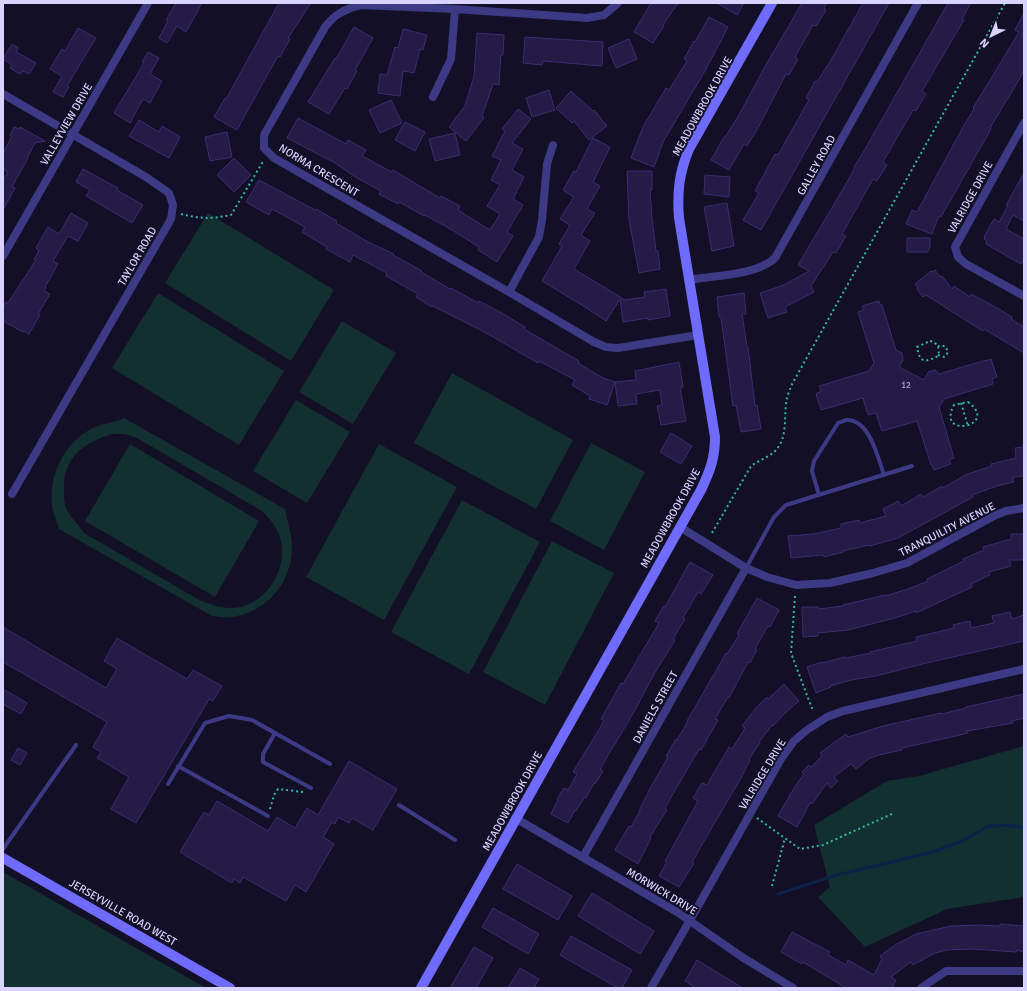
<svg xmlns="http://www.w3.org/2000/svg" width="1027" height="991" viewBox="0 0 1027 991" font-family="Signika,sans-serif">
	<rect width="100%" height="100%" fill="#130f26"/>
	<path fill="#12302f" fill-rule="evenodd" d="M208,213L334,290L291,361L165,283Z
		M158,293L284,371L239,445L112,368Z
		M342,321L396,353L353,424L299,392Z
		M452,373L573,440L536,509L414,443Z
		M296,400L350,432L307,503L253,471Z
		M124,418L285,509C287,521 292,534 292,546C292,581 269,611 233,617C227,618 219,617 212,616L59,529C57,522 53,513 52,506C48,474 66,440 95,427C105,423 115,423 124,418ZM112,434H125L137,438L262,511C270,519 276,526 280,537C290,568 265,608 231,608C220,608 210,604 201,601L84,533C78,524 68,515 65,505C64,500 64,494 64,489C63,457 84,443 112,434Z
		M591,443L645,472L604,550L550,521Z
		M130,444L259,521L215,597L85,521Z
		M379,444L457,487L384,620L306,577Z
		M462,500L540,542L469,674L391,632Z
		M552,541L614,573L545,705L483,672Z
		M1024,746V897L947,909L865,947L818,897L830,887L814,825L887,781L919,776Z
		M3,872L206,988H3Z"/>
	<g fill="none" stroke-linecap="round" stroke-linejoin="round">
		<path stroke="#0c2248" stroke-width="3" d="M778,894L837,875L933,852L962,841L989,826L1010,825L1024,828"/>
	</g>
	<path fill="#241b47" stroke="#3b2d73" d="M176,3H202L186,32L177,26L167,43L159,38L168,21L166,20Z
		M279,3H311L288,38L290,39L280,57L278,56L260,88L237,130L214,117L225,98L226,99Z
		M651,3H678L663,25L664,26L653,43L634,32Z
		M717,3H744L737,15Z
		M802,3H827L824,8L826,10L816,26L813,25L795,57L798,59L789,75L786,74L759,126L747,146L744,144L729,170L711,160L724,137H725L739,115L767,63Z
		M863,3H889L761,230L743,220L759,193L755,191L775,154L778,155L792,130L809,100L806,98L815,81L817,82L831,60Z
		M948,3H971L962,19L964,20L922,91L926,94L916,111L913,110L883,162L887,165L877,181L873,179L842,234L846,236L836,253L833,252L811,286L814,292L785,307L787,312L768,318L760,293L784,285L809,271L798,265L840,194L855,168L854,167L864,151Z
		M1024,13V69L1020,78L990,128L991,129L941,217L939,216L932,234L906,224L912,210L917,212L963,127L974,109L973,108L1019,32L1015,30Z
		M709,17L728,27L705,71L663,142L654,167L631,158L643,127L666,88L669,90L687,61L684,59L694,41L695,42Z
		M354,27L373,38L355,70L357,71L347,89L345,88L329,114L308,102L335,58L336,59Z
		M78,28L96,38L67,86L69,87L63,97L53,92L62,76L50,69L62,49L65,51Z
		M403,29L427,35L423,50L420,49L414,73L403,71L400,96L378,93L380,74L387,75L395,47L398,48Z
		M477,33L504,35L503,55H501L499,85L493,84L482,116L484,118L466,141L449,127L465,106L474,76Z
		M525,37L603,42L602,66L543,61L542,65L523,63Z
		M629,39L637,59L616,68L608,48Z
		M12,44L18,48L16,52L36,63L29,74L23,71L20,74L10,68L12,65L3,59Z
		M148,52L159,58L150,74L162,81L150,103L143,99L130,123L114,113L144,63L142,62Z
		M549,90L555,110L532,117L526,98Z
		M571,91L593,111L594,110L607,126L589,140L574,121L572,123L556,108Z
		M391,100L402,123L380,133L369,110Z
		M518,109L531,119L512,143L523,149L512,170L524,177L513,199L523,205L507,232L513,236L497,262L478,250L479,247L452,230L425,215L424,216L399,202L398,204L379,194L381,191L357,178L335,163L287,138L298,118L346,144L348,140L366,150L362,156L392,172L393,170L440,198L441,196L460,206L458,210L490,230L500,214L487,206L500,185L491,180L501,160L492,156L505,131L502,129Z
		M139,120L159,132L162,126L180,137L169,158L129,136Z
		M405,122L425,132L415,151L395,140Z
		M14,127L19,129L20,127L45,141L35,143L27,158H28L12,187L15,188L3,210V180L8,172L3,169V153L12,136L10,135Z
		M227,132L232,157L210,161L205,137Z
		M455,133L460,155L435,161L429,139Z
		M593,138L610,147L593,182L600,186L587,209L595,213L581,235L590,241L574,269L625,300L645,297L644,292L666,289L670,316L648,320V318L623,322L620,299L606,321L585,307L542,281L562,246L559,244L570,225L560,219L574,197L563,190L574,171L576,172Z
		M234,158L251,175L234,192L217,175Z
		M83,169L118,188L117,190L143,205L132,223L86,196L90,190L76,182Z
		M627,171H652V190H650L652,218L656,251H658L660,269L639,273L629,220Z
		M1024,173V221L1013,215L1006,229L1024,239V259L1021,264L986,244L987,241L984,239L985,238L984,237L994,219L999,222L1008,206L1006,205Z
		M705,175L730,177L729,197L704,194Z
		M259,180L315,210L316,209L337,221L336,223L368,242L394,254L393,255L422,271L421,272L450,289L451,288L478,303L479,301L500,312L525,327L524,329L579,361L578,363L603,378L615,382L607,405L589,399L590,396L572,385L575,380L539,361L538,363L488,334L433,306L432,307L416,297L418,294L386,276L387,273L353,255L350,262L326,249L327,247L302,232L305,227L272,209L269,215L246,202Z
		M727,203L734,246L712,251L704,207Z
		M71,213L88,223L78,241L68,236L53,261L58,264L45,287H46L44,291L50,294L38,314L40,315L29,334L24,331L23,332L3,321V307L6,302L8,303L36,260L34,259L39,251L36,248L48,227L59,234Z
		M907,238H930V247L928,252H907Z
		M935,270L940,277L942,276L952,289L954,286L970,297L971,294L999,309L1012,317L1011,319L1024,327V353L984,329L983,331L970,323L926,295L923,297L917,289L918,288L915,284L931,271L932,272Z
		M744,293L746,314H742L747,347H748L755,406L757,405L761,429L741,432L736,405L733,406L721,317H719L717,297Z
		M879,301L880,305H882L896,350L902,353L903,360L899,367L924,380L928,372L935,370L939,374L986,360V361L991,359L997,377L992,379L993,384L944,399L939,407L954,458L949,460L951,464L934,470L932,465H931L917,421L882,431L876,413L868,415L863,398L821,410L816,394L821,391L819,386L869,371L874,363L858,312L864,310L862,306Z
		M679,362L683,387L680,388L686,421L661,425L657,406L662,405L660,390L636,394L637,404L618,406L615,382L636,380L635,371Z
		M671,433L692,446L681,464L660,452Z
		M1024,447V476L1013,477L1014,482L997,486L972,495L973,497L898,538L870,546L869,545L843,551V552L824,557L823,555L791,558L788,536L814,534L841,528V524L859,520L860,523L886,516L883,509L898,501L901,506L921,494L923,497L942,486L943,488L965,475L992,466L991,464L1016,458L1015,448Z
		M1011,534H1024V560H1009L1011,566L989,572L990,575L971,584L972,587L916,613V611L895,618L848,630L818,633V636L803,637L802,607H818V609L843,606V605L885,595V596L908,589L928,581L927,579L964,561L963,559L984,550L983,547L1011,539Z
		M690,562L713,575L701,594L698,592L683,618L685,619L673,639L675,640L654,674L634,712L600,769L603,771L595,784L594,783L586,798L585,797L576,811L575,810L568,823L551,814L558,800L557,799L564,788L568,790L577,774L573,772L604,721L601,719L621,683L623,684L659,623L655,621L664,606L665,607Z
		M757,598L779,610L770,627L768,626L755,649L757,650L750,663L748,662L729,698L728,697L715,719L718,720L701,750L699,749L665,808L667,810L650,837L651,838L638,864L615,850L629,826L631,827L640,811H639L648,793V792L668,757L666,756L676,739L677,740L688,721H687L717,669L726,653L727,654L739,635L737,634Z
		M1010,612L1012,619L1024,615V641L922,664L876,676L851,680L830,686L831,687L816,693L807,667L822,662V663L845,657L846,658L871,653L870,652L917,641L916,637L954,628L953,625L970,621L971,628L994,623L992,616Z
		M3,627L106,688L117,669L104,661L117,638L187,679L193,670L222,686L213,701L209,699L136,823L111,809L129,777L97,758L101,752L93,747L107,722L3,662Z
		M784,684L799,701L784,714L773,726L772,725L759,742L760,743L749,759L750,760L741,778L700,848L692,863H694L679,887L659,876L667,862L665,861L698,801L693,798L702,783L707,785L729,747L732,749L745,728L742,726L755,709L767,697L768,699Z
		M3,689L27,703L21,714L3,704Z
		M1024,694V718L1012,721L1013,723L967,731L968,733L947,738L902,748V750L879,755L870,758L856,769L851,764L834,777L838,781L831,788L827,783L812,804L810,803L797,827L778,816L794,788L804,774L802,772L809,765L811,767L822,756L820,753L846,734L848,737L883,726L941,713L942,714L966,708V707Z
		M18,748L27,753L20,765L11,760Z
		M349,761L397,789L373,830L352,818L349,823L338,817L335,824L332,822L323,837L334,844L306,892L295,885L286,901L243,877L240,883L234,879L232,883L180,852L204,812L209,815L217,801L268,831L277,817L295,828L307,808L318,815Z
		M517,864L572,896L558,920L503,889Z
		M592,893L654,931L640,954L578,916Z
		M493,908L539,934L528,954L482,927Z
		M1000,924L1024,926V952L1017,950V952L970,949L947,950L935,953L913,965L911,962L891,977L896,980L892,988H846L803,962L802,964L781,952L792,932L830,952L828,955L846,965L848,960L874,975L882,959L880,956L895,945L916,934L951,926L978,925L1000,926Z
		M571,936L632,970L622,988H618L560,955Z
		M474,947L493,958L476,988H450Z
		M697,960L743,988H696L685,981Z
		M520,968L539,979L534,988H508Z"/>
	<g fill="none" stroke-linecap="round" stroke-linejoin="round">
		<path stroke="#2fb8b0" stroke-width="2" stroke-dasharray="2 3" stroke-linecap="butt" d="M181,214C201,219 211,219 231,215L264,160
			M930,341C938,343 940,348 938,356C924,363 920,363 917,347Z
			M938,355L944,357L947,354L948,351L945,346H938
			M968,402C1001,426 935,440 954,405Z
			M961,403L968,426
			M712,533L751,466C759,460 768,458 775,451C789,437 783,415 787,398C788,394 790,390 791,386L1005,3
			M795,596L791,653L813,711
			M270,809L274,795L278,789L303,792
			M757,818L800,849L823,845L894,813
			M772,886L785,838"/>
		<path stroke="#3d3a85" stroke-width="4" d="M819,495L812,471L814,461L838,423C841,422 845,420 847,420C870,420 878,458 884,475
			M746,568L774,517L786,505L912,466
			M275,733L263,754V762L311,788
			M178,766L268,816
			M168,784L205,723L229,716L252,720L330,764
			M399,805L455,840
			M3,849L76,745"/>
		<path stroke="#3d3a85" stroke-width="8" d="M618,3L604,15L587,18L455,9L361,5C345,9 335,14 325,27L264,135V148L274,158L509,292L594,342L606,347L618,348L698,335
			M3,94L146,177L169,193L173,205L171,219L12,494
			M433,97L451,59L455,9
			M1024,123L955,247L958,257L966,264L1024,296
			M3,256L148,3
			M689,280C715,275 755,276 775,258L918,3
			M509,292L539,237L542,220L547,164L553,145
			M680,527L746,568L767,577L796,585L830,583L873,573L907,563L996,515L1006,511L1024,508
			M515,818L677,912L742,957L793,988
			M583,857L746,568
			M651,988L697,908L781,759L794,741L807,730L827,717L843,711L1024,669
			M921,988L946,971H1024"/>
		<path stroke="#6f6bff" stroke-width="10" d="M3,858L230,988
			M421,988L701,490C710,471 715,458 715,437L679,218C677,193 679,173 689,149L772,3"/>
	</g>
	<g text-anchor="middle" stroke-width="4" stroke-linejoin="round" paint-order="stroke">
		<g font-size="9" fill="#aca6d1">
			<text x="906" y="388">12</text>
		</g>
		<g font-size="11" fill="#d9d4ff" stroke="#130f26">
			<text transform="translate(702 106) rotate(-61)" y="4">MEADOWBROOK DRIVE</text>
			<text transform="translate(66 124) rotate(-60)" y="4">VALLEYVIEW DRIVE</text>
			<text transform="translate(816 165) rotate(-61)" y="4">GALLEY ROAD</text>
			<text transform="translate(319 170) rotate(31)" y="4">NORMA CRESCENT</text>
			<text transform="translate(970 197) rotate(-61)" y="4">VALRIDGE DRIVE</text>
			<text transform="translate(137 256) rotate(-60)" y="4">TAYLOR ROAD</text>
			<text transform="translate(670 518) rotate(-61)" y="4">MEADOWBROOK DRIVE</text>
			<text transform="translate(947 529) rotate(-27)" y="4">TRANQUILITY AVENUE</text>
			<text transform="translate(655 707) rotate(-61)" y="4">DANIELS STREET</text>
			<text transform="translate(762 774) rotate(-59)" y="4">VALRIDGE DRIVE</text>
			<text transform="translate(512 801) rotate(-61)" y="4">MEADOWBROOK DRIVE</text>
			<text transform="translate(662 891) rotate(31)" y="4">MORWICK DRIVE</text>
			<text transform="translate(123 912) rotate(30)" y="4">JERSEYVILLE ROAD WEST</text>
		</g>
	</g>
	<rect width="1027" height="991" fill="none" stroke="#d9d4ff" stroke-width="8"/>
	<g transform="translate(991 36) rotate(223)" stroke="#130f26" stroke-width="3" paint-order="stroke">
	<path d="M0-3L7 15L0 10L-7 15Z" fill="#d9d4ff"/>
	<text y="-6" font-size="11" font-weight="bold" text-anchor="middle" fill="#d9d4ff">N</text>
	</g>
</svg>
